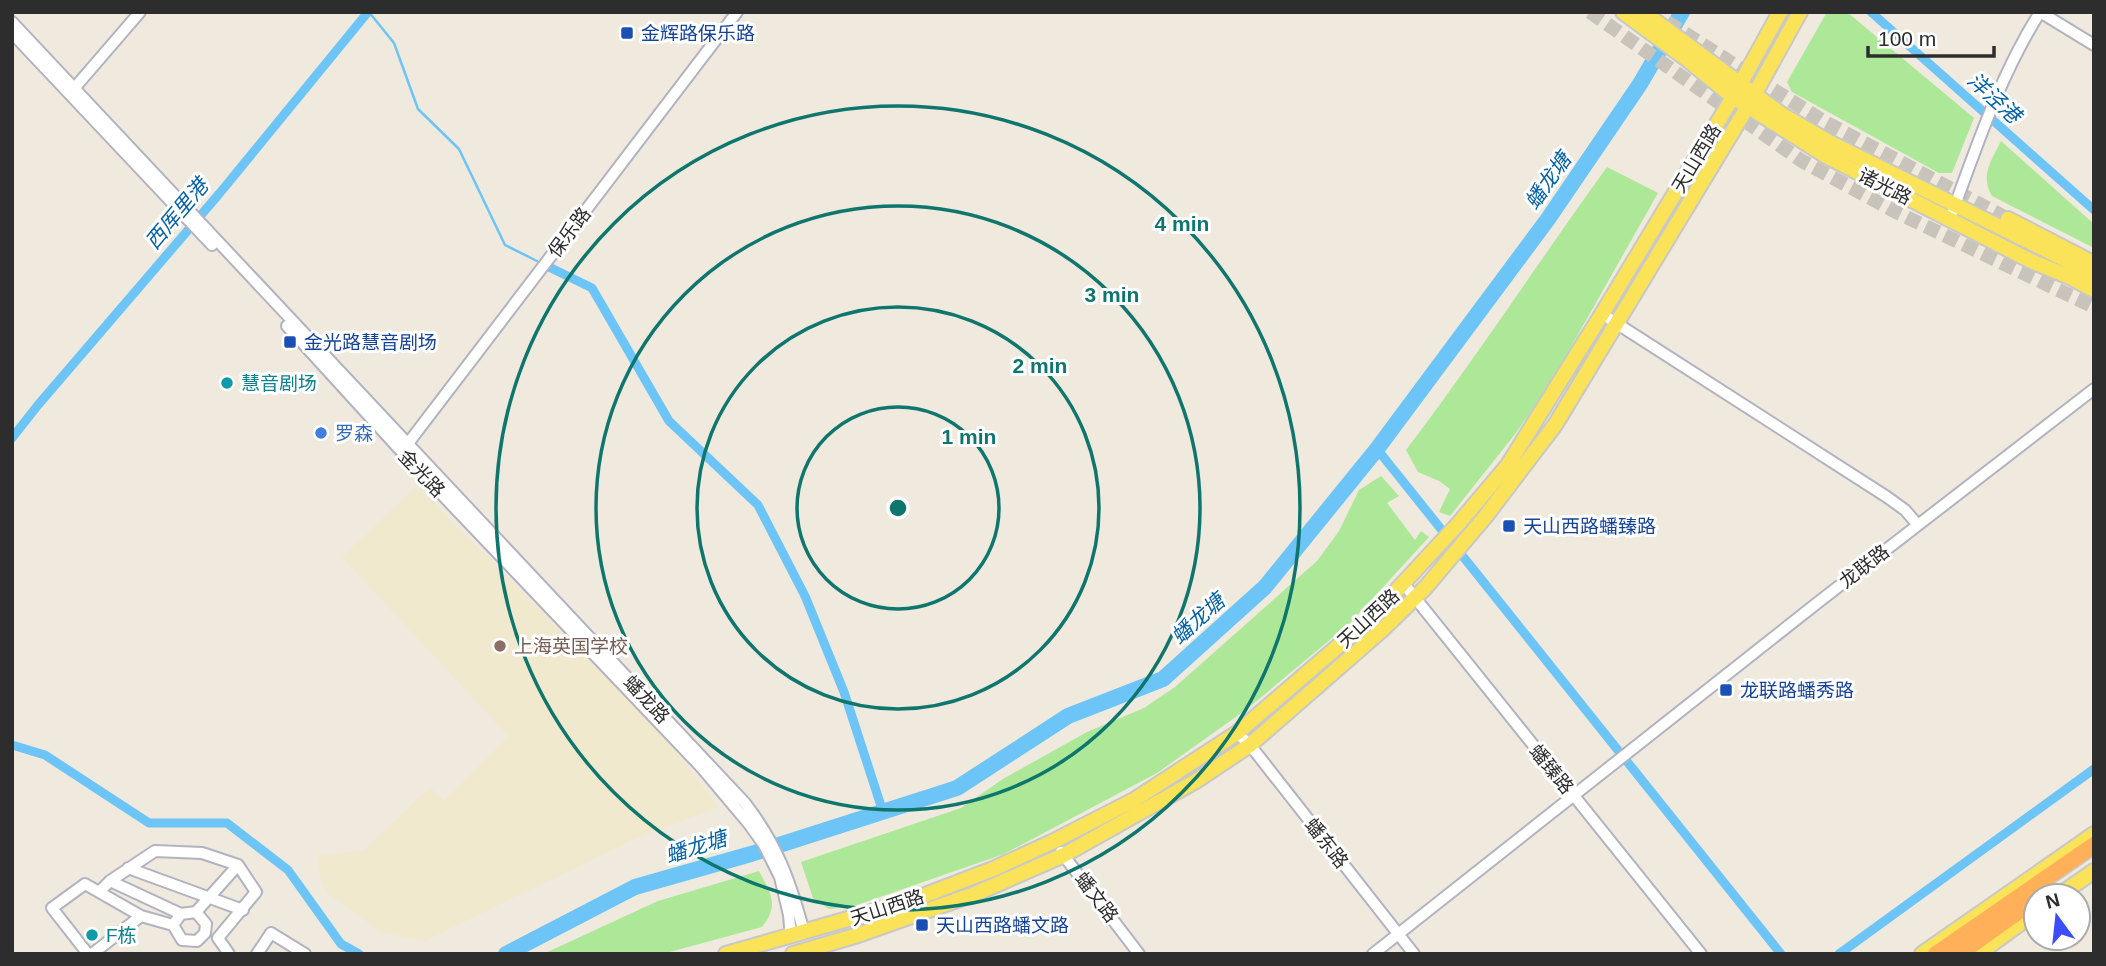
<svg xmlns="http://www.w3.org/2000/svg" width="2106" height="966" viewBox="0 0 2106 966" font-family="Helvetica,'Noto Sans SC',sans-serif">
	<rect width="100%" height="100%" fill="#efe9de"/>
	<path fill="#f1e9cd" d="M417,486L667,739L718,807L635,839L424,941L381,932L326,892L317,867L318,856L364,850L430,787L444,800L508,736L342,557Z"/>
	<path fill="#ace898" d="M1827,12H1847L1974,118L1952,173H1939L1792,92L1787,82Z
		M2001,141L2094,224V248L1992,196C1980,176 1991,161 2001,141Z
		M1607,167L1658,193L1550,384L1516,433L1450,516L1439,512L1450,489L1439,481L1418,472L1406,450C1476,358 1539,261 1607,167Z
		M1381,476L1399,496L1387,503L1415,540L1421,531L1429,537L1350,623L1247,709L1157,773L1004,854L854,906L829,909L813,898L801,862L961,808L1003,779L1087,732L1144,708L1175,687L1317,561L1339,531L1359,490Z
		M759,871C770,892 780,905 762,927L662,954H543L658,901Z"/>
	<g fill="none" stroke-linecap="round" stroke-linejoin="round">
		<path stroke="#6cc5f6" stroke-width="2.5" d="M369,12L394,43L418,109L459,149L505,245L537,261"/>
		<path stroke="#6cc5f6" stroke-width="9" d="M1871,12L2094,210
			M551,268L592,288L669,421L758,505L805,596L844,692L883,812
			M12,438L38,405L219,194L368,12
			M1377,449L1781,954
			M12,745L45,755L149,823H227L288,870L341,944L359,954
			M1839,954L2094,769"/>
		<path stroke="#6cc5f6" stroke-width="16" d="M506,954L635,887L751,854L957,788L1068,716L1163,679L1265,587L1377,449L1548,219L1640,84L1682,12"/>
		<path stroke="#c8c3bb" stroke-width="14" stroke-dasharray="14 7" stroke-linecap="butt" d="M1590,12L1802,161L1898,213L2094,307
			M1667,22L1823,121L2008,219"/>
		<g stroke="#b2b3c1" stroke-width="14">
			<path id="minor" d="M12,22L745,803C778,846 790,881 804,932
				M12,33L212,245
				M71,92L140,12
				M1953,211C1978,142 2001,74 2040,12L2094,45
				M1602,314L1887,497L1905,510L1918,525
				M287,326L411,462L702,768L749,824L764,845L780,877L789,915L791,937
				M403,450L737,12
				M1404,584L1701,954
				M1237,733L1250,745L1414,954
				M1061,852L1139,954
				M128,868L243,910
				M110,881L181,914
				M99,892L110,881L155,851L202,853L238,865L256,892L218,938L229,954
				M196,912L206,924L205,933L197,941L182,940L173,925L181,914Z
				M196,912L238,865
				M88,954L52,908L85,884L141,916L173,925
				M92,954L141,916
				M257,954L271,933L305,954
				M1373,954L1821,600L2094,389"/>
		</g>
		<g stroke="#c8c8c8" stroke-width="18">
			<path id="major" d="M1623,12L1688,60L1733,97L1826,156L2031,261L2072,278L2094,290
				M1643,12L1781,114L1831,143L2094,274
				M2008,219L2093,263
				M2058,896L2094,871
				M726,954L907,902L993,869L1052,842L1134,800L1237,733L1371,618L1459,523L1508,465L1602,314L1733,97L1780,12
				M793,954L858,935L977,893L1064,855L1196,781L1250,745L1383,629L1425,588L1485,517L1555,425L1748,106L1800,12
				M1922,954L2094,834
				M1978,954L2036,912"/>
		</g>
		<g stroke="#c8c8c8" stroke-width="19">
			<path id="highway" d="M1936,954L2094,845
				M1959,954L2036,899"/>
		</g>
		<use href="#minor" stroke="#fff" stroke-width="10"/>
		<use href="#major" stroke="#fae359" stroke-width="14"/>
		<use href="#highway" stroke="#ffb059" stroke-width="16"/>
	</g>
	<g fill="none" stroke="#0f766e" stroke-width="3.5">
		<circle cx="898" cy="508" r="101"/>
		<circle cx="898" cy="508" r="201"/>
		<circle cx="898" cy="508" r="302"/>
		<circle cx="898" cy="508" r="402"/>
	</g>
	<g fill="#1a4fb4" stroke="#fff" stroke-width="2.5">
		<rect x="620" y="26" width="14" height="14" rx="3.5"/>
		<rect x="283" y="335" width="14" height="14" rx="3.5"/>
		<rect x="1502" y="519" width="14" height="14" rx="3.5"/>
		<rect x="1719" y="683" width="14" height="14" rx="3.5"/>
		<rect x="915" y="918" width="14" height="14" rx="3.5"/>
	</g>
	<g fill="#0f9aa8" stroke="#fff" stroke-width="2.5">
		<circle cx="227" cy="383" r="7"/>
		<circle cx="92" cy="935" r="7"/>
	</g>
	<circle fill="#3f7fe0" stroke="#fff" stroke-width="2.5" cx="321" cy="433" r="7"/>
	<circle fill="#8d6e63" stroke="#fff" stroke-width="2.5" cx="500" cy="646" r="7"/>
	<g text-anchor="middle" stroke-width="6" stroke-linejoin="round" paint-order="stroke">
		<g font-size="19" fill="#164399" stroke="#fff" text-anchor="start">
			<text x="641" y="40">金辉路保乐路</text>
			<text x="304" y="349">金光路慧音剧场</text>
			<text x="1523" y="533">天山西路蟠臻路</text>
			<text x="1740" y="697">龙联路蟠秀路</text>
			<text x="936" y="932">天山西路蟠文路</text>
		</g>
		<g font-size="19" fill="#2d2d2d" stroke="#fff">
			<text transform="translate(1696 158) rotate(-59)" y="7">天山西路</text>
			<text transform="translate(1885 186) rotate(27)" y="7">诸光路</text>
			<text transform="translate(569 232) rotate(-53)" y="7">保乐路</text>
			<text transform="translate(422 473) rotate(46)" y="7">金光路</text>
			<text transform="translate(1864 566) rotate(-38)" y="7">龙联路</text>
			<text transform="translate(1368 618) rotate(-43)" y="7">天山西路</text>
			<text transform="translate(647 699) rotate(47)" y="7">蟠龙路</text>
			<text transform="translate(1552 769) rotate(51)" y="7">蟠臻路</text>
			<text transform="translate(1327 843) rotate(52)" y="7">蟠东路</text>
			<text transform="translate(1097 897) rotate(53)" y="7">蟠文路</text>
			<text transform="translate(887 907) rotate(-18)" y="7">天山西路</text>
		</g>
		<g font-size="19" fill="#0d838f" stroke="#fff" text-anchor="start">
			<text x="241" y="390">慧音剧场</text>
			<text x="106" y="942">F栋</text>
		</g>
		<g font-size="19" fill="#366cbe" stroke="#fff" text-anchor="start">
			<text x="335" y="440">罗森</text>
		</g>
		<g font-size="19" fill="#785e54" stroke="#fff" text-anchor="start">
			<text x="514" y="653">上海英国学校</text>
		</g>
		<g font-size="21" font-style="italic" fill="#0561a8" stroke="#fff">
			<text transform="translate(1994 98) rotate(42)" y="7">洋泾港</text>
			<text transform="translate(1548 181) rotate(-55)" y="7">蟠龙塘</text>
			<text transform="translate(177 214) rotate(-50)" y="7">西厍里港</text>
			<text transform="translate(1198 619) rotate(-42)" y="7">蟠龙塘</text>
			<text transform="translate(696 847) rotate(-17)" y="7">蟠龙塘</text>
		</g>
	</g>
	<circle cx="898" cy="508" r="10" fill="#0f766e" stroke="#fff" stroke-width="3.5"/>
	<g font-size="21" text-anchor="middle" font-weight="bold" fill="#0f766e" stroke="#fff" stroke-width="6" stroke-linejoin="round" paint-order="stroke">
		<text x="1182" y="231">4 min</text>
		<text x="1112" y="302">3 min</text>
		<text x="1040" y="373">2 min</text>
		<text x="969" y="444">1 min</text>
	</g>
	<rect width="2106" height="966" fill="none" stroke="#2d2d2d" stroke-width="28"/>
	<g transform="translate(2057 917) rotate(345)"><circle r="33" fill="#ffffff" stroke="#ababab" stroke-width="2"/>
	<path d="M0-5L12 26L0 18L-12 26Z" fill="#3b4eff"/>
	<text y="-10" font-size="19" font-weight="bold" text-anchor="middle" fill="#2d2d2d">N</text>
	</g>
	<path d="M1868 46v10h126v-10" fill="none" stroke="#2d2d2d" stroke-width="3.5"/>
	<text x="1878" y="46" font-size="21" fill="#2d2d2d" stroke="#ffffff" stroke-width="5" paint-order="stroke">100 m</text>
</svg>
